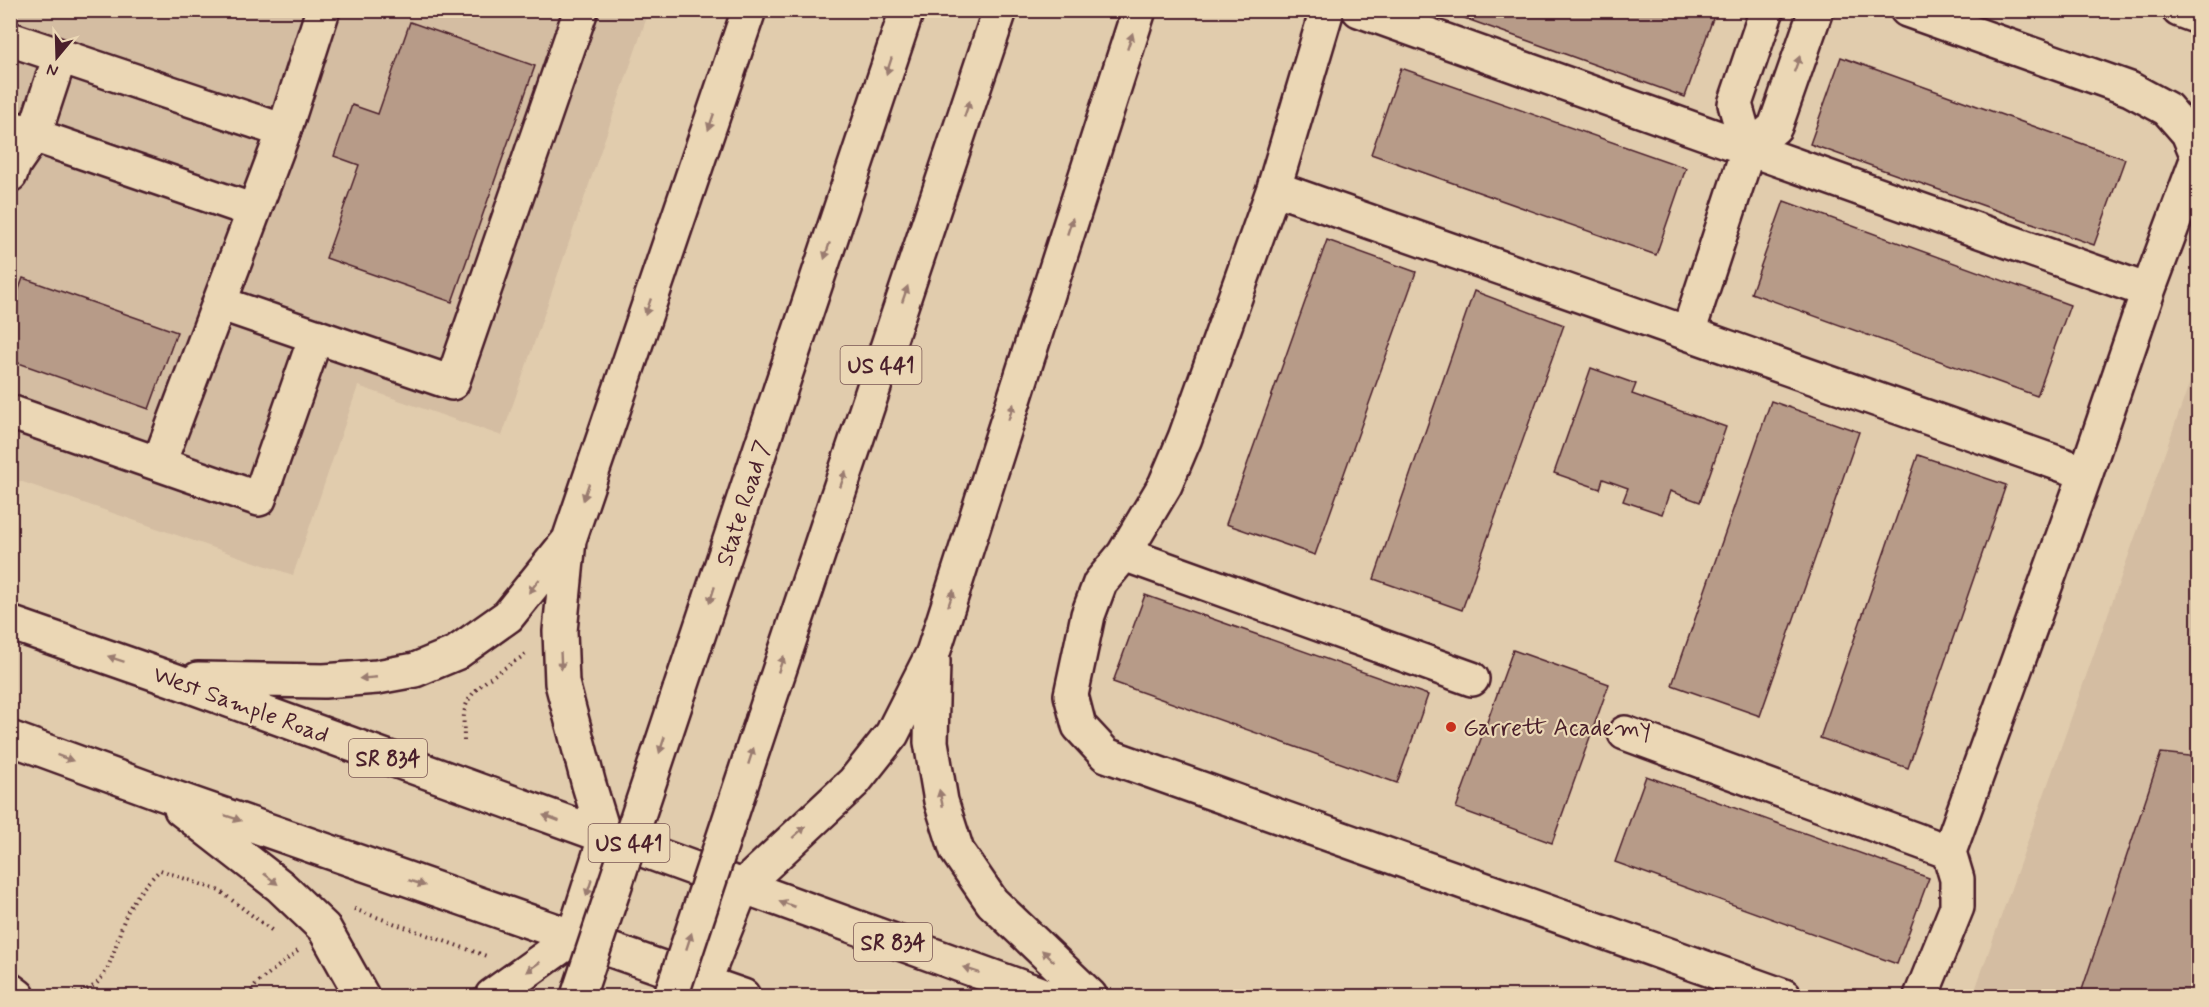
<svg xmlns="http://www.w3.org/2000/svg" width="2209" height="1007" viewBox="0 0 2209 1007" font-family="Mynerve,sans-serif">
	<rect width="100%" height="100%" fill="#e1ccad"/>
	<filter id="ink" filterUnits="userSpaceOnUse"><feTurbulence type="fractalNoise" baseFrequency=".0167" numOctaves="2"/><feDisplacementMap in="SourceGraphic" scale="12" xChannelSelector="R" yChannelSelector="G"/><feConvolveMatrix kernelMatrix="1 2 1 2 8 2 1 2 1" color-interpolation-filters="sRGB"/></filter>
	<g filter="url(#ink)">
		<path fill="#d4bda2" d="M11,11H649L502,436L358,386L293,575L11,478Z
			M2198,359V996H1973Z"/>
		<path fill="#b79b88" stroke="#4a1f2b" stroke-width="1.5" d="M1442,10H1716L1685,97Z
			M410,22L535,66L452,302L326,258L359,165L334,156L352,105L378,114Z
			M1841,57L2125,159L2094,245L1810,144Z
			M1401,68L1686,168L1656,255L1371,154Z
			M1784,201L2070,305L2037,396L1751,293Z
			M1327,240L1416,272L1315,555L1226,524Z
			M23,278L177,332L149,409L10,360V314Z
			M1474,291L1564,325L1462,610L1374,579Z
			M1591,368L1636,384L1632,394L1726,427L1700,502L1670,491L1662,514L1623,501L1628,488L1603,479L1600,489L1554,473Z
			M1771,401L1859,432L1760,716L1672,685Z
			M1918,455L2006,485L1908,768L1820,738Z
			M1145,595L1428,695L1397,783L1113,682Z
			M1513,650L1609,684L1552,843L1456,808Z
			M2161,753L2198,757V996H2080Z
			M1646,776L1929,878L1897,964L1615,862Z"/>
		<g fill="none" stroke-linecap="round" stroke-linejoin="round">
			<g stroke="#4a1f2b" stroke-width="38">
				<path id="minor" d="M1327,10L1274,188L1185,438L1165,485L1124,554L1100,583L1088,615L1071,695L1079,726L1106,755L1784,996
					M1359,10L2148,291
					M1907,10L2130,89L2167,109L2188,133L2198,157L2148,291L2086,473L1949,852L1957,879V907L1921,996
					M2179,10L2198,17
					M10,39L284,131
					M10,127L254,211
					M1748,150L1735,104L1767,10
					M10,175L14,164L34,135L60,56
					M1274,188L2086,473
					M219,303L452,383L581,10
					M1688,333L1748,150L1775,127L1816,10
					M10,412L259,499L316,336
					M159,463L284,131L323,10
					M1124,554L1472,679
					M1625,733L1949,852
					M10,990L18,996"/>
			</g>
			<g stroke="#4a1f2b" stroke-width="38">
				<path id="major" d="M10,623L171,679L1046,996
					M933,661L931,742L941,801L957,851L992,902L1090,996
					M198,679L324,681L377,677L415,670L456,653L508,616L569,540
					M680,690L907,10
					M763,719L1000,10
					M10,738L158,792L743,996
					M181,809L280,886L324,928L362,996
					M492,996L573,938L605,838L589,785L562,683L560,631L569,540L749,10
					M707,996L704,982L742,887L854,782L892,734L933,653L1139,10"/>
			</g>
			<path stroke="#4a1f2b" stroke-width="4" stroke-dasharray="1.5 4.5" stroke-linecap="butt" d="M464,741C464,728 462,714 467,703C476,683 509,666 526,654
				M354,909L489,957
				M70,996C80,992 92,989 99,981C114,964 118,931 128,911C136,895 148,882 160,870L220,891L274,932
				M248,996L258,982L298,951"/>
			<use href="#minor" stroke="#ebd7b5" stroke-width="33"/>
			<use href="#major" stroke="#ebd7b5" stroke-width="33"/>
			<g stroke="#4a1f2b" stroke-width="38" stroke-linecap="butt">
				<path id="major-bridge" d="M578,996L680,690
					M671,996L763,719"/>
			</g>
			<use href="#major-bridge" stroke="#ebd7b5" stroke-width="33"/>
		</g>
		<defs><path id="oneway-solid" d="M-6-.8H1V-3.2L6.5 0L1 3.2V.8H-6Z" transform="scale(1.5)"/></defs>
		<g fill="#9a7b70">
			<use href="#oneway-solid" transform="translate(1130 41) rotate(-72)"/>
			<use href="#oneway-solid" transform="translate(1797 64) rotate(-70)"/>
			<use href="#oneway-solid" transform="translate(889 66) rotate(108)"/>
			<use href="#oneway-solid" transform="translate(967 109) rotate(-71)"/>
			<use href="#oneway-solid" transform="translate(711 122) rotate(109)"/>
			<use href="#oneway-solid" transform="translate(1070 226) rotate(-72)"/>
			<use href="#oneway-solid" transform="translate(827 251) rotate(108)"/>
			<use href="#oneway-solid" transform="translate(905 294) rotate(-71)"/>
			<use href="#oneway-solid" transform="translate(648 307) rotate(109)"/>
			<use href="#oneway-solid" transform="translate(1011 412) rotate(-72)"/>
			<use href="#oneway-solid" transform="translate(843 479) rotate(-71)"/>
			<use href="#oneway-solid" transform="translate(586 492) rotate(109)"/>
			<use href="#oneway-solid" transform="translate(534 586) rotate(128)"/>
			<use href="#oneway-solid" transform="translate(712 595) rotate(108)"/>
			<use href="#oneway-solid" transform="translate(951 598) rotate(-72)"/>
			<use href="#oneway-solid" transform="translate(116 659) rotate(-161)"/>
			<use href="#oneway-solid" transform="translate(561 661) rotate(87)"/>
			<use href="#oneway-solid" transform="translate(781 664) rotate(-71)"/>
			<use href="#oneway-solid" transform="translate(368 678) rotate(175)"/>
			<use href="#oneway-solid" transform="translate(662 745) rotate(108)"/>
			<use href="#oneway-solid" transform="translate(751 756) rotate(-72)"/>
			<use href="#oneway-solid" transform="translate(65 758) rotate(20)"/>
			<use href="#oneway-solid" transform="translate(941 798) rotate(-102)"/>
			<use href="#oneway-solid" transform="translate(233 818) rotate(19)"/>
			<use href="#oneway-solid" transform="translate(551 818) rotate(-160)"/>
			<use href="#oneway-solid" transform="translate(799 832) rotate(-42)"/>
			<use href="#oneway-solid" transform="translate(271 879) rotate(38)"/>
			<use href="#oneway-solid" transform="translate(417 883) rotate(19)"/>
			<use href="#oneway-solid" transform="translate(589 888) rotate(108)"/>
			<use href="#oneway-solid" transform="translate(787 904) rotate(-160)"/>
			<use href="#oneway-solid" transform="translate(689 941) rotate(-72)"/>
			<use href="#oneway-solid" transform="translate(1048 956) rotate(-136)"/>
			<use href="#oneway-solid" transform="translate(533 967) rotate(144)"/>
			<use href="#oneway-solid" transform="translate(971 970) rotate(-161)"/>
		</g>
	</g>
	<circle fill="#c8321e" stroke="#ebd7b5" stroke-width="2" cx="1451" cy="727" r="6"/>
	<g text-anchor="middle" stroke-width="4.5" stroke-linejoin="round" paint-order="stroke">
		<g fill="#ebd7b5" stroke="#7a5654" stroke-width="1.5">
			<rect x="840.5" y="346" width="81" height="38" rx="4.5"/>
			<rect x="349" y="739" width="78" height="38" rx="4.5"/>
			<rect x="588.5" y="824" width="81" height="38" rx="4.5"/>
			<rect x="854" y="923" width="78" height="38" rx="4.5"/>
		</g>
		<g font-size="22" font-weight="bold" fill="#4a1f2b">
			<text x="881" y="373">US 441</text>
			<text x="388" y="766">SR 834</text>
			<text x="629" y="851">US 441</text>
			<text x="893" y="950">SR 834</text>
		</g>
		<g font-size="24" fill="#4a1f2b" stroke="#ebd7b5">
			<text transform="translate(743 503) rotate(-72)" y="8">State Road 7</text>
			<text transform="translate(241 704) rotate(20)" y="8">West Sample Road</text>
		</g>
		<g font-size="24" fill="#4a1f2b" stroke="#ebd7b5" text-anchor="start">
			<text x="1463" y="735">Garrett Academy</text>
		</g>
	</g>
	<rect width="2209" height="1007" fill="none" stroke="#ebd7b5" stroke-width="36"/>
	<rect x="18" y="18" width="2173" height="971" fill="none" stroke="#4a1f2b" stroke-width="2" filter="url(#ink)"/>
	<g transform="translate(57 57) rotate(199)" stroke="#ebd7b5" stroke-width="4.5" paint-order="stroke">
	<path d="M0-4.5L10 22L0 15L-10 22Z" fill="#4a1f2b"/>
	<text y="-9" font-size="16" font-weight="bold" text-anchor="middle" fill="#4a1f2b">N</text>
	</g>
</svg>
